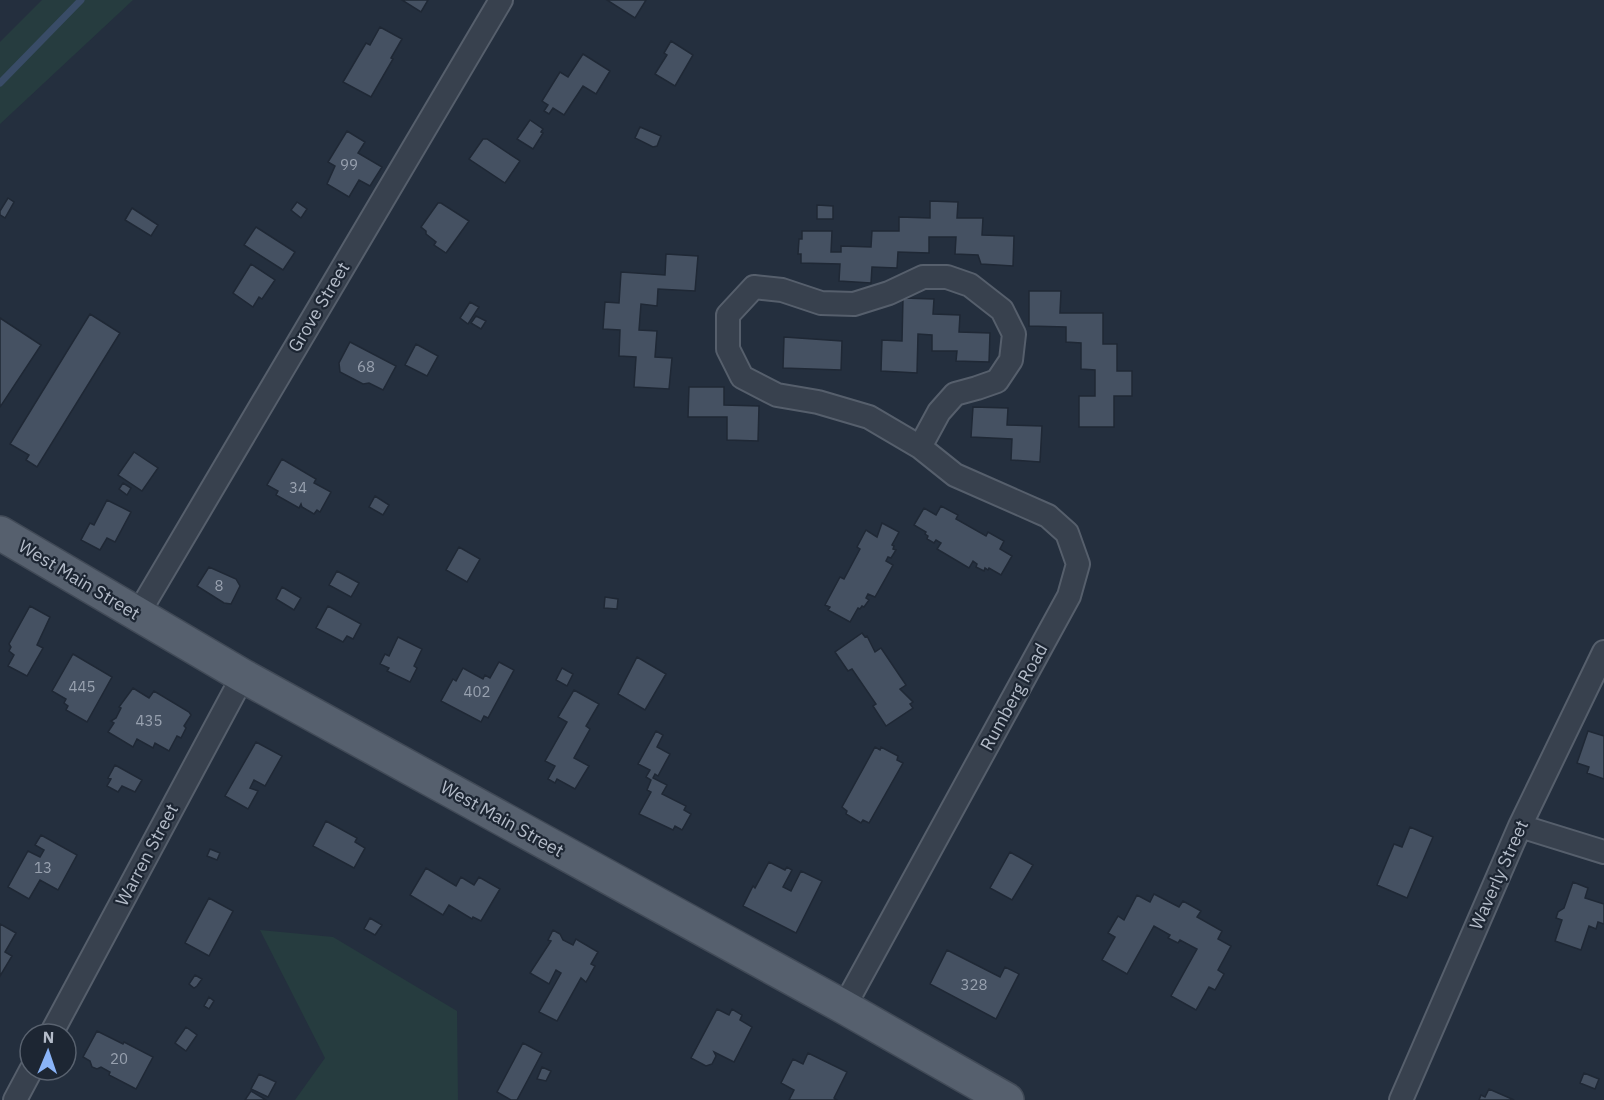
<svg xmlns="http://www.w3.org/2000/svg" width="1604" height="1100" viewBox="0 0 1604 1100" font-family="'IBM Plex Sans',sans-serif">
	<rect width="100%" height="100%" fill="#242f3e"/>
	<path fill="#263c3f" d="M42,0H133L0,124V42Z
		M260,930L333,937L457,1011L458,1100H295L325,1058Z"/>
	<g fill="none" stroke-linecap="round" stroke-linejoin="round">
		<path stroke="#394c67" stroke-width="7" d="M0,83L81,0"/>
	</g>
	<path fill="#455162" stroke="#1f2835" stroke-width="1.5" d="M402,0H428L421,12Z
		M607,0H646L635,18Z
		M380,27L402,39L391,58L393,59L371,97L343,82L366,43L370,45Z
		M671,41L693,55L675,86L655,74L667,55L664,53Z
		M583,54L610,71L596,94L583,86L564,115L553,108L549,114L544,111L548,105L542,101L560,72L568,77Z
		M530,120L543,129L541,132L543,133L533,149L517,139Z
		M640,127L661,136L657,146L653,147L635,138Z
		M347,131L365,142L358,153L382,167L370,186L359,180L349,197L327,184L335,166L328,162Z
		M483,139H487L520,161L505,183L469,159Z
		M8,198L14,202L5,218L0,215V211Z
		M930,201L958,202L957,218H983L982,235L1014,236L1013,266L981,264L978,255L955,254L956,237H929V253L898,252L897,268L872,267L871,283L839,281L840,264L801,263V254H798L799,239H802V231H832L831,252H841V246L871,247L872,231H899V217L930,218Z
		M297,202L307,209L301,218L291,210Z
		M438,203H441L469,221L446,253L434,245L436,242L426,234V231L421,227Z
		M817,205L833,206V219H817Z
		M132,208L158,225L151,236L125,220Z
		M256,227L295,252L283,270L244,245Z
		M666,254L698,256L695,291L658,289L657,306L641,304L639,330L657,331L655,357L672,358L669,389L634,387L636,357L619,356L620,330L603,329L605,302L619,303L621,272L665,275Z
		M251,264L275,280L262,299L259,297L253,307L233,293Z
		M1029,291H1061L1060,313H1103V344H1117V371H1132V396H1114V427H1079V396H1095V370L1081,369V343L1066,342V327L1029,326Z
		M903,298L934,299L933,314L960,315L959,332L990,333L989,362L956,361L957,351H932V335L918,334L917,373L881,371L882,340L902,341Z
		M470,302L479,307L468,324L460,318Z
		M90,314L120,333L37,467L26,460L29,455L10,444Z
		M476,316L486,321L481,329L471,323Z
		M0,318L41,345L0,407Z
		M784,337L842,341L841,370L783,368Z
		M350,342L396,366L383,390L369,383L363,384L340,372L339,363Z
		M416,344L438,356L427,376L405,365Z
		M689,387H724V405L759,406L758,441L727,440V417H688Z
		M973,407L1008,408L1007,425L1042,426L1040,462L1011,460L1012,439L971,437Z
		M134,452L158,468L142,491L118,475Z
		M282,459L316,479L314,483L331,492L320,512L317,510L314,514L302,507L301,504L299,508L276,495L278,491L267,485Z
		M123,483L131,488L127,495L119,489Z
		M375,496L389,505L383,515L369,507Z
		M107,500L131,512L115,542L107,538L100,550L81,540L90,523L94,525Z
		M941,506L958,515L956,519L986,536L988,532L1004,541L1000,549L1012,556L1001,575L989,568L988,570L985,568L984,571L976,567L977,564L973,561L969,568L937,549L941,543L936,540L934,543L927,539L928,536L925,534L926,532L914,525L924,508L936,515Z
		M882,523L899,532L892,545L894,546L893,549L896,550L891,558L888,557L886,561L893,565L875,597L868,594L866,598L869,600L864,607L862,606L860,609L858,608L850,622L828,610L830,607L825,605L840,577L844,579L860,549L857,547L866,530L877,537Z
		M459,547L480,559L467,582L446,570Z
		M209,567L236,579L240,586L231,604L224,603L197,586Z
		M337,571L359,583L351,597L329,585Z
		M282,587L301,598L294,610L276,599Z
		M605,597L618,599L617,609L604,608Z
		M30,606L50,617L37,645L43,648L27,676L8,666L14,655L9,651L11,647L9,644Z
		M328,606L361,624L353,639L347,636L343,642L316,628Z
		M862,633L865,637L867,636L875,652L881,648L906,685L900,689L913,702L910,704L913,708L886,726L873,706L876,704L852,669L848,671L835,652Z
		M398,637L422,649L414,666L417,668L410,682L387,671L389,668L380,664L385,654L389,656Z
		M73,654L112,677L87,722L66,710L68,706L64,703L66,699L52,691Z
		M637,657L666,674L645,710L618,694Z
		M499,662L514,670L488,718L484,716L481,722L441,701L453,679L456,681L463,668L483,679L485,675L490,678Z
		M562,668L573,674L567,686L556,680Z
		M133,688L149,698L154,691L189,712L191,715L184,726L186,728L181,738L177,736L169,751L155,743L153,748L137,739L133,747L108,732L114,723L111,721L116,718L121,708L119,707Z
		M574,690L599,704L586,726L590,729L574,758L589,766L575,789L557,779L555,783L548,779L555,766L545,761L567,722L558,717Z
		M656,731L663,735L657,747L670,754L658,776L655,774L653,778L667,785L662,794L686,806L684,810L691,814L682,830L675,826L673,830L639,814L651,792L647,790L651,780L646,777L650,770L638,764Z
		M1588,731L1604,736V779L1587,773L1589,767L1577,763Z
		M256,742L282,756L265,786L254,780L250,788L258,791L248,809L225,796Z
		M875,747L880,750L881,747L898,756L897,760L903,763L869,823L863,820L861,823L846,814L847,811L842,807Z
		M115,765L142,780L135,792L122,786L118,792L107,786L111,779L108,778Z
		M326,821L357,838L355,842L365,848L354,868L313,846Z
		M1410,827L1433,837L1407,898L1377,885L1394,844L1402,847Z
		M41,835L77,855L58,890L40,880L29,899L8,887L28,851L40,857L44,850L35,845Z
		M210,849L220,853L217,860L207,856Z
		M1010,852L1033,865L1012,900L990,888Z
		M769,862L785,870L787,867L792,870L783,887L791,891L801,871L822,881L796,933L743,906L753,886L755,888Z
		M426,868L456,886L461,877L474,885L479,877L500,889L481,921L473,917L472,919L449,905L443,915L410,895Z
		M1573,882L1588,888L1585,898L1604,904V924L1598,922L1596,929L1589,926L1581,950L1555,941L1562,920L1556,918L1558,912L1564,908Z
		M1154,894L1179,907L1183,901L1201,911L1197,917L1222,931L1218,939L1231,946L1218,970L1224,974L1215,990L1209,987L1196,1010L1171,996L1197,949L1180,940L1178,943L1168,938L1170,935L1154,926L1127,974L1102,960L1115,937L1108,933L1118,916L1124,920L1137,895L1150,902Z
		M209,898L233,911L209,956L185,943Z
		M370,918L382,925L375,935L364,929Z
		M0,924L16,933L5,952L12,956L0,976Z
		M553,930L560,934L563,940L573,945L576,939L598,952L591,964L595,966L586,982L581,978L557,1021L539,1012L561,973L556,970L549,984L530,973L551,941L548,940Z
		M947,950L1000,977L1005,967L1019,974L996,1019L930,984Z
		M195,975L202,979L197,986L194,988L189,984Z
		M209,997L214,1001L209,1009L204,1006Z
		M717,1009L729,1015L732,1009L742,1015L740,1020L752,1027L734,1062L714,1052L716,1056L712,1064L706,1066L691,1058Z
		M186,1027L197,1035L186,1051L175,1043Z
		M97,1031L123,1044L124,1042L153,1057L136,1089L109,1075L110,1072L101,1067L97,1069L92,1067L90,1061L83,1057Z
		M523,1043L542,1053L517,1100H511L497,1092Z
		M808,1053L847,1072L834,1098L837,1100H789L794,1090L781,1083L793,1059L803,1064Z
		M542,1067L551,1071L546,1081L537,1079Z
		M1584,1073L1599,1079L1595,1089L1580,1083Z
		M259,1074L276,1082L268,1097L251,1089Z
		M1489,1089L1514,1100H1479L1481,1095L1485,1097Z
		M251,1091L266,1100H245Z"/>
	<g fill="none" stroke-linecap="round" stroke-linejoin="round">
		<g stroke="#565f6c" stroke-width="26">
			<path id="street" d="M138,614L501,0
				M1520,826L1604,852
				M844,1007L1069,596L1078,564L1067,533L1048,516L955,475L920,447L869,417L818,402L777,395L742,377L728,349V315L754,287L782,290L821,303L854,304L889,293L923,277H947L970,285L1002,310L1014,334L1011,360L997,381L977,388L955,394L939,412L920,447
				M51,1034L243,676
				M15,1100L31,1070
				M1401,1100L1520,826L1604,652"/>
		</g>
		<g stroke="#414a57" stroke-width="36">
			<path id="primary" d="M0,533L243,676L844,1007L1007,1100"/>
		</g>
		<use href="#street" stroke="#38414e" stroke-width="22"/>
		<use href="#primary" stroke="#56606e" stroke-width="33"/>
	</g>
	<g text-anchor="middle" stroke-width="4.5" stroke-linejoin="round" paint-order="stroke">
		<g font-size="15" fill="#98a1af">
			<text x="349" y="170">99</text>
			<text x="366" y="372">68</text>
			<text x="298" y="493">34</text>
			<text x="219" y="591">8</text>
			<text x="82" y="692">445</text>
			<text x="477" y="697">402</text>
			<text x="149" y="726">435</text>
			<text x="43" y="873">13</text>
			<text x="974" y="990">328</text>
			<text x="119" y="1064">20</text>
		</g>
		<g font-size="18" fill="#b4bcc9" stroke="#1d2633">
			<text transform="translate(319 307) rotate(-59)" y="6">Grove Street</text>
			<text transform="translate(79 580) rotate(31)" y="6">West Main Street</text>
			<text transform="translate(1014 697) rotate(-61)" y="6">Rumberg Road</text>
			<text transform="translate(502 819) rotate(29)" y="6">West Main Street</text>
			<text transform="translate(147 855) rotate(-62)" y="6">Warren Street</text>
			<text transform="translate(1499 875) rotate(-66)" y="6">Waverly Street</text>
		</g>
	</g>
	<g transform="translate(48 1052) rotate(2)"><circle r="28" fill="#1d2633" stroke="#59626f" stroke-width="1.5"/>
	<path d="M0-4.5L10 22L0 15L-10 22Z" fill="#8ab4f8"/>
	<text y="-9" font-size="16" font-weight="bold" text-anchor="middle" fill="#b4bcc9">N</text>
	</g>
</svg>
